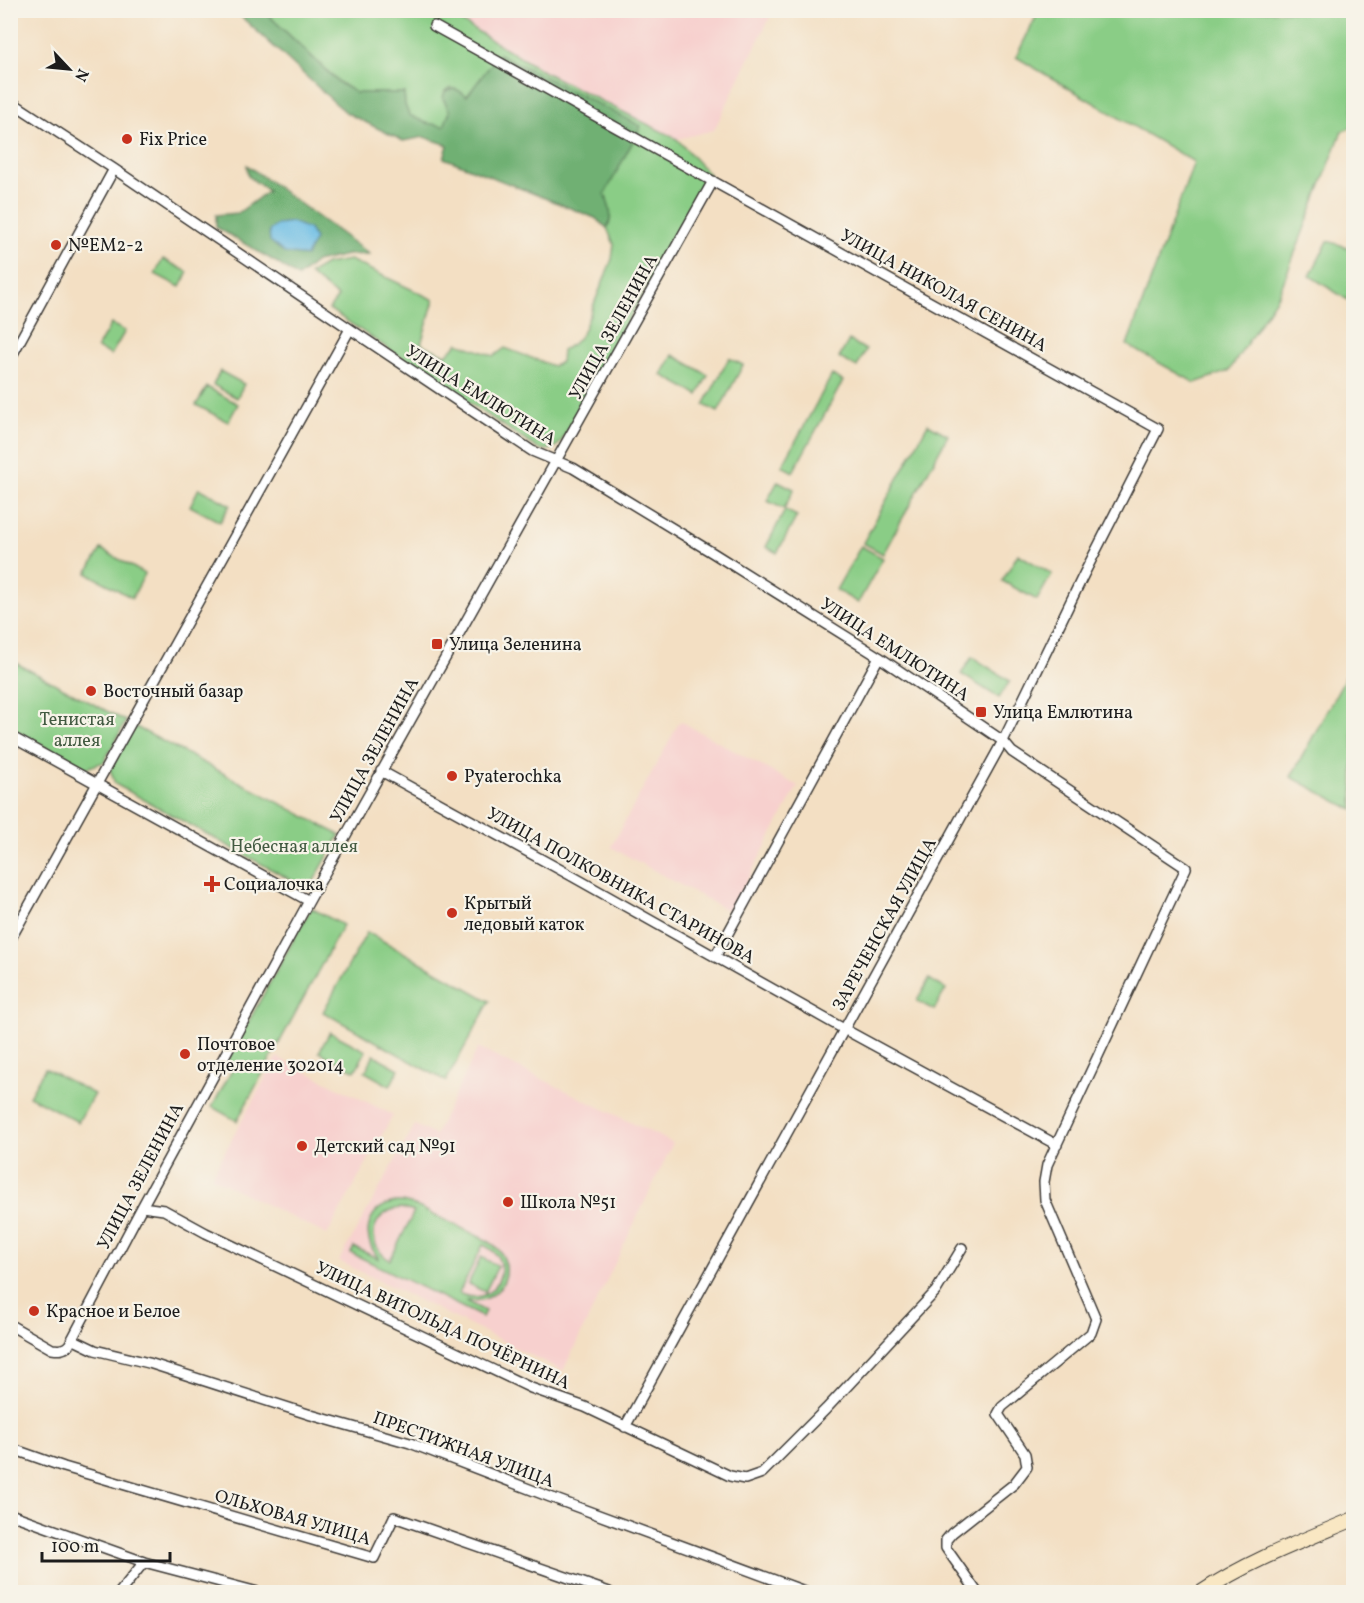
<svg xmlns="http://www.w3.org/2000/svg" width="1364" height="1603" viewBox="0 0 1364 1603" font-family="Vollkorn,serif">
	<rect width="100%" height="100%" fill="#f7f3e8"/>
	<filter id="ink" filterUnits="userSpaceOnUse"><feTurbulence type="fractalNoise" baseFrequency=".0167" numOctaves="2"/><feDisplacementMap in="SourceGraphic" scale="12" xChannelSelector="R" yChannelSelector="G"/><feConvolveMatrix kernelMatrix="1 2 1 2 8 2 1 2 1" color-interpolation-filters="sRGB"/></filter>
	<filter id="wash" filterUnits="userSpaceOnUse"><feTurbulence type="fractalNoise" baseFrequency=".008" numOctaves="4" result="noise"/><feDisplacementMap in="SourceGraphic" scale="24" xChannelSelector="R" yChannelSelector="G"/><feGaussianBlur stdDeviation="1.35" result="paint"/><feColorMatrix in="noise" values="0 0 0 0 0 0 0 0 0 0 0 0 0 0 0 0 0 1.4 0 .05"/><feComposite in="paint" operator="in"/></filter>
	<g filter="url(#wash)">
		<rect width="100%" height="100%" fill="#f3dfc3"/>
		<path fill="#f7d0ce" d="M444,11H773L714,130L677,139L546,73Z
			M680,721L798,786L730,912L611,847Z
			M478,1048L673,1143L563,1371L339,1261L415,1125L435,1135Z
			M277,1057L393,1115L327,1235L211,1177Z"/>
		<path fill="#8acd86" stroke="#537451" stroke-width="1.5" fill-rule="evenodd" d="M264,11H444L546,73L677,139L709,174L561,442C554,450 548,451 538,449L329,309L338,297L309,274L326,264L350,260L434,300L421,344L446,355L458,343L494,356L505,348L553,366L561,362L562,350L573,344L582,334L612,259L614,244L607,228C614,216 609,206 605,194L458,90L451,88L445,91L443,99L450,111L444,127L426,123L409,115L405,105L404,93H356L340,83Z
			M1039,11H1353V127L1342,131L1279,294L1229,371L1195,383L1127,345L1194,162L1016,57Z
			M1328,241L1353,249V308L1351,302L1310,276Z
			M163,259L188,272L180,287L155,274Z
			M111,324L125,331L111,355L97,348Z
			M849,340L866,350L857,367L839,358Z
			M673,355L708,375L698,395L662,375Z
			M729,358L743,365L718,412L704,405Z
			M220,371L244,384L237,398L213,385Z
			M832,375L843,381L793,472L782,466Z
			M207,387L238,404L228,422L196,405Z
			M928,424L948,435L883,554L863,543Z
			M778,481L794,489L784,509L767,501Z
			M199,488L230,505L220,522L190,506Z
			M785,510L797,516L777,553L766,547Z
			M861,546L883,558L858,603L836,590Z
			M101,549L145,574L132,598L87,573Z
			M1018,554L1052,574L1037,600L1002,581Z
			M972,657L1010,681L999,698L961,674Z
			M10,660L126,721L104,762L84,769L11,728Z
			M1353,663V810L1291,777Z
			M134,726L340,835L312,884L303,886L298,884L115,784L110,769Z
			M311,908L343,925L237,1121L212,1107L232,1070L224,1066Z
			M367,932L490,1001L446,1081L323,1012Z
			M929,979L946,989L934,1010L917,1001Z
			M330,1032L366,1051L355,1071L319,1052Z
			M374,1055L399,1069L390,1086L365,1072Z
			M45,1068L94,1094L78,1122L29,1096Z
			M395,1202H402L414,1205L488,1241C522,1262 505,1304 466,1301L485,1311L482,1317L351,1253L354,1247L379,1259C361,1237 365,1209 395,1202ZM401,1208L414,1212L390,1260C364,1245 371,1211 401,1208ZM483,1245C519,1260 495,1311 459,1293Z
			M481,1257L498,1266L485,1292L468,1284Z"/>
		<path fill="#6fb073" stroke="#466648" stroke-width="1.5" d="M235,11H264L339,83L356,93H404L405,105L409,115L426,123L444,126L450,112L443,98L445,91C455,87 458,90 467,96L499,54L641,126L605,194C609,206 614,216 607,228L595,218L444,158L448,145L424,137L403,141L347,113L334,102Z
			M247,165L369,254L347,255L316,262L298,277L274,261L216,227V215L238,213L268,191L248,176Z"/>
		<path fill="#68bce5" stroke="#426c80" stroke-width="1.5" d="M292,222L309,229L315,239L306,256L284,253L270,241L269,231L278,224Z"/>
	</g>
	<g filter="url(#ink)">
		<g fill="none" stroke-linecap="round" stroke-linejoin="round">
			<g stroke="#3c3935" stroke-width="12">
				<path id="street" d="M434,26L1158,429L1084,574L1003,741L625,1427
					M10,101L114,169L350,329L532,451L573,468L713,553L879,657L1003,741L1012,752L1186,868L1047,1165L1044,1182L1045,1200L1096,1319L1091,1333L1002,1407L998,1414L1025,1454L1027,1467L1014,1484L952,1533L946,1540V1548L977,1592
					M10,359L114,169
					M10,736L309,901
					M381,771L570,875L833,1023L1057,1145
					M10,940L350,329
					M715,957L879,657
					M142,1207L164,1210L206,1233L531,1388L585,1407L730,1476L745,1479L762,1473L826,1409L936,1291L962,1248
					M10,1325L52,1349C59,1350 64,1350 69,1345L142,1207L309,901L713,181
					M72,1339L95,1350L149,1363L311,1415L410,1443L550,1497L807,1592
					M10,1448L64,1467L374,1558L394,1517L609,1592
					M10,1514L144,1562L258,1592
					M120,1592L144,1562"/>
			</g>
			<g stroke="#3c3935" stroke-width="16">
				<path id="secondary" d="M1202,1592C1248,1561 1302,1541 1354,1519"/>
			</g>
			<use href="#street" stroke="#fff" stroke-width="9"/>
			<use href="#secondary" stroke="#f9e7c3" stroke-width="14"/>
		</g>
	</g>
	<g fill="#c8321e" stroke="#f7f3e8" stroke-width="2">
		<circle cx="127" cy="139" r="6"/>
		<circle cx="56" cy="245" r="6"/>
		<rect x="431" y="638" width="12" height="12" rx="3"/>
		<circle cx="91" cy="691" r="6"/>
		<rect x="975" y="706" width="12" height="12" rx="3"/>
		<circle cx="452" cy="776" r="6"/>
		<path d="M209 875h6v6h6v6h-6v6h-6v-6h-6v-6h6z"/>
		<circle cx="452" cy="913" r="6"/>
		<circle cx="185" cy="1054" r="6"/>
		<circle cx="302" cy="1146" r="6"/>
		<circle cx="508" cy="1202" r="6"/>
		<circle cx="34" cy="1311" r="6"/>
	</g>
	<g text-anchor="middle" stroke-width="4.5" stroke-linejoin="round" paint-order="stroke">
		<g font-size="18" fill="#1c1c1c" stroke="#f7f3e8" text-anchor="start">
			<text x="139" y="145">Fix Price</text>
			<text x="68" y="251">№ЕМ2-2</text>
			<text x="449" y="650">Улица Зеленина</text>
			<text x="103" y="697">Восточный базар</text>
			<text x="993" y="718">Улица Емлютина</text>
			<text x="464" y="782">Pyaterochka</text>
			<text x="224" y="890">Социалочка</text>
			<text x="464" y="909">Крытый<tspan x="464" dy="21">ледовый каток</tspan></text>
			<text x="197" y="1050">Почтовое<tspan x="197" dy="21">отделение 302014</tspan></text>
			<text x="314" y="1152">Детский сад №91</text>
			<text x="520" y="1208">Школа №51</text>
			<text x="46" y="1317">Красное и Белое</text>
		</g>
		<g font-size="18" fill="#1c1c1c" stroke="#f7f3e8">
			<text transform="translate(944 290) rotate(29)" y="6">УЛИЦА НИКОЛАЯ СЕНИНА</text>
			<text transform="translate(613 327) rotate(-61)" y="6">УЛИЦА ЗЕЛЕНИНА</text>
			<text transform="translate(481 395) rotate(32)" y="6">УЛИЦА ЕМЛЮТИНА</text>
			<text transform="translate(895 649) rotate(33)" y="6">УЛИЦА ЕМЛЮТИНА</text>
			<text transform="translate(374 750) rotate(-61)" y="6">УЛИЦА ЗЕЛЕНИНА</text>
			<text transform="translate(621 885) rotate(29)" y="6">УЛИЦА ПОЛКОВНИКА СТАРИНОВА</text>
			<text transform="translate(884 924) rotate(-61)" y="6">ЗАРЕЧЕНСКАЯ УЛИЦА</text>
			<text transform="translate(140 1176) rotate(-62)" y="6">УЛИЦА ЗЕЛЕНИНА</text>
			<text transform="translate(443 1325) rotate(25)" y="6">УЛИЦА ВИТОЛЬДА ПОЧЁРНИНА</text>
			<text transform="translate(464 1449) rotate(20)" y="6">ПРЕСТИЖНАЯ УЛИЦА</text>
			<text transform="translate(293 1517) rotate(16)" y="6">ОЛЬХОВАЯ УЛИЦА</text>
		</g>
		<g font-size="18" fill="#425a41" stroke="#f7f3e8">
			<text x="77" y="725">Тенистая<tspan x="77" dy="21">аллея</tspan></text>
			<text x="294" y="852">Небесная аллея</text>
		</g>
	</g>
	<rect width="1364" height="1603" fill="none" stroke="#f7f3e8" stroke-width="36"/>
	<g transform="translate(69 69) rotate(116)" stroke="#f7f3e8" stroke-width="4.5" paint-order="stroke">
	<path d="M0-4.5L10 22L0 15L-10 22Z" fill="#1c1c1c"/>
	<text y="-9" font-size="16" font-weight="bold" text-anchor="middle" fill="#1c1c1c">N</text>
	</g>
	<path d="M42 1552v9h128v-9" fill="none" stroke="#1c1c1c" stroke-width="3"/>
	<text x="51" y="1552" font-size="18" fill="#1c1c1c" stroke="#f7f3e8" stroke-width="4.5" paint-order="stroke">100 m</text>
</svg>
